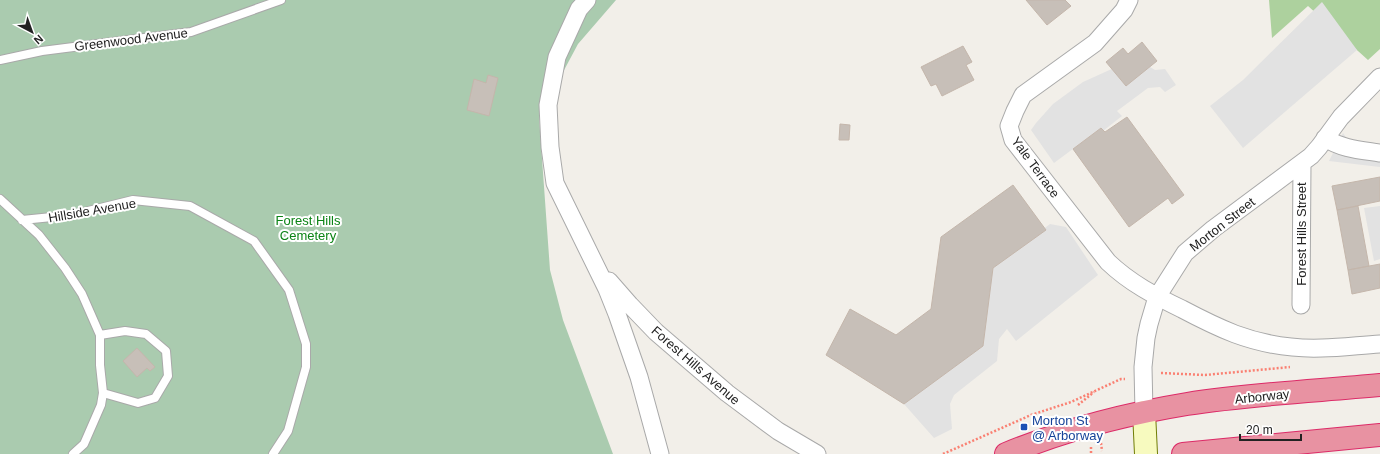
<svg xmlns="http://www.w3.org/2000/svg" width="1380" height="454" viewBox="0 0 1380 454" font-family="Arial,sans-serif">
	<rect width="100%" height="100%" fill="#f2efe9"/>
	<path fill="#add19e" d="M1269,0H1380V49L1368,60L1308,6L1272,38Z"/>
	<path fill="#aacbaf" d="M0,0H616L578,44L539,117L550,270L563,320L613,454H0Z"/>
	<path fill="#e2e2e2" d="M1322,2L1357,50L1243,148L1210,106L1243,80Z
		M1147,53L1150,67L1155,70L1165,69L1176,85L1165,92L1160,87L1148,88L1117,111L1122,116L1103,131L1101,128L1054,163L1031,130L1036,123L1053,104L1083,82Z
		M1343,133L1347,139L1380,147V167L1329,161Z
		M1380,206V259L1374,261L1364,208Z
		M1050,224L1066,227L1098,275L1016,341L1007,329L999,339L997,361L954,395L950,404L952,429L934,438L904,404L983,346L993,268Z"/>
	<path fill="#c7bfb8" stroke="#c4b6ab" d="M1026,0H1065L1071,6L1047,25Z
		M1142,42L1157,61L1126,86L1106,62L1123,48L1128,54Z
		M963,46L972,62L966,65L974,80L942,96L936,84L931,86L921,67Z
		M488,75L498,78L489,116L467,110L474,79L486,83Z
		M1127,117L1184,195L1172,204L1168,198L1129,227L1073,149L1101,128L1105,132Z
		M840,124L850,125L849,140H839Z
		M1380,177V201L1337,210L1332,186Z
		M1013,185L1046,230L993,268L983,346L904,404L826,355L850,309L896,335L931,309L941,237Z
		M1358,206L1369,266L1348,270L1337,210Z
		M1380,264V288L1352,294L1348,270Z
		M137,348L155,367L150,371L147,368L137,377L123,361Z"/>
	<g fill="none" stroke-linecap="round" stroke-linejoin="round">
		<g stroke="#a9a9a9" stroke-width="10">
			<path id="lane" d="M0,60L42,51L191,32L281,0
				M0,199L39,235L65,268L82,294L100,335V365L103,393L101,405L84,444L73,454
				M22,220L72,215L133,200L190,206L254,241L289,290L306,344V367L288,431L273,454
				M100,335L125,331L146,334L166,351L168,376L155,398L138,403L103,393"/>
		</g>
		<g stroke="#a9a9a9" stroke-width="19">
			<path id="street" d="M587,0L579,9L557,57L548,105L550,147L555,183L607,289L617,314L639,377L660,454
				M1129,0L1124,10L1095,43L1023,95L1015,111L1009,126L1013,140L1108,262C1130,283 1155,296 1182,309C1199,318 1217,327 1235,334C1262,344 1294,349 1322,348C1341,348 1361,345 1380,344
				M1325,138C1342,149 1361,150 1380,153
				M609,281L630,305L656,332L727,393L778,431L817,454
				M1301,305L1302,163
				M1144,412L1143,367L1146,338L1149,324L1157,297L1185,253L1213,229L1311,156L1319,147L1341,117L1380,77"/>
		</g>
		<g stroke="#707d05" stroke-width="24">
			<path id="secondary" d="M1144,412L1146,454"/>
		</g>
		<g stroke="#dc2a67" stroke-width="24">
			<path id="highway" d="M1006,454C1064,430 1126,414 1187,404C1250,394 1316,391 1380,385
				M1183,454L1380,435"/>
		</g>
		<path stroke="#fa8072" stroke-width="2.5" stroke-dasharray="2 2" stroke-linecap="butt" d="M1161,373L1205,375L1290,367
			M1078,405L1094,392
			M1101,443L1102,451
			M1091,447V454
			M943,454L1031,415L1071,402L1121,379H1125"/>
		<use href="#lane" stroke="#fff" stroke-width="8"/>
		<use href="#street" stroke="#fff" stroke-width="17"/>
		<use href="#secondary" stroke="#f7fabf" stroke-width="22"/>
		<use href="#highway" stroke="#e892a2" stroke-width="22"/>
	</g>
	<rect fill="#1a4fb4" stroke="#fff" stroke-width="1.5" x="1020" y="423" width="8" height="8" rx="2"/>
	<g text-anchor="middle" stroke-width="4" stroke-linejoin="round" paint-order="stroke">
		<g font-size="13" fill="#222" stroke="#fff">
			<text transform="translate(131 39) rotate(-7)" y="5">Greenwood Avenue</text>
			<text transform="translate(1036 167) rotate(54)" y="5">Yale Terrace</text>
			<text transform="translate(92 210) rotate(-10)" y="5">Hillside Avenue</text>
			<text transform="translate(1222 224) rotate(-38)" y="5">Morton Street</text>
			<text transform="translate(1301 234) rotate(-90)" y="5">Forest Hills Street</text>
			<text transform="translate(696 365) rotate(41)" y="5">Forest Hills Avenue</text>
			<text transform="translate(1262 396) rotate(-6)" y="5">Arborway</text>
		</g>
		<g font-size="13" fill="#0c8416" stroke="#fff">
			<text x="308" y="225">Forest Hills<tspan x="308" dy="15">Cemetery</tspan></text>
		</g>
		<g font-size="13" fill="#164399" stroke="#fff" text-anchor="start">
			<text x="1032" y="425">Morton St<tspan x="1032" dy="15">@ Arborway</tspan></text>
		</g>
	</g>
	<g transform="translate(32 32) rotate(139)" stroke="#ffffff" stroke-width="3" paint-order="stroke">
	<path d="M0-3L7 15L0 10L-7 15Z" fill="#222222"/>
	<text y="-6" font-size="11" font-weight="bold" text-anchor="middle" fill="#222222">N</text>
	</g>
	<path d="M1240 434v6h61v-6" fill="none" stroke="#222222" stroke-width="2"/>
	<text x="1246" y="434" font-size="12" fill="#222222" stroke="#ffffff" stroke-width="3" paint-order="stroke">20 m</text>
</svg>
